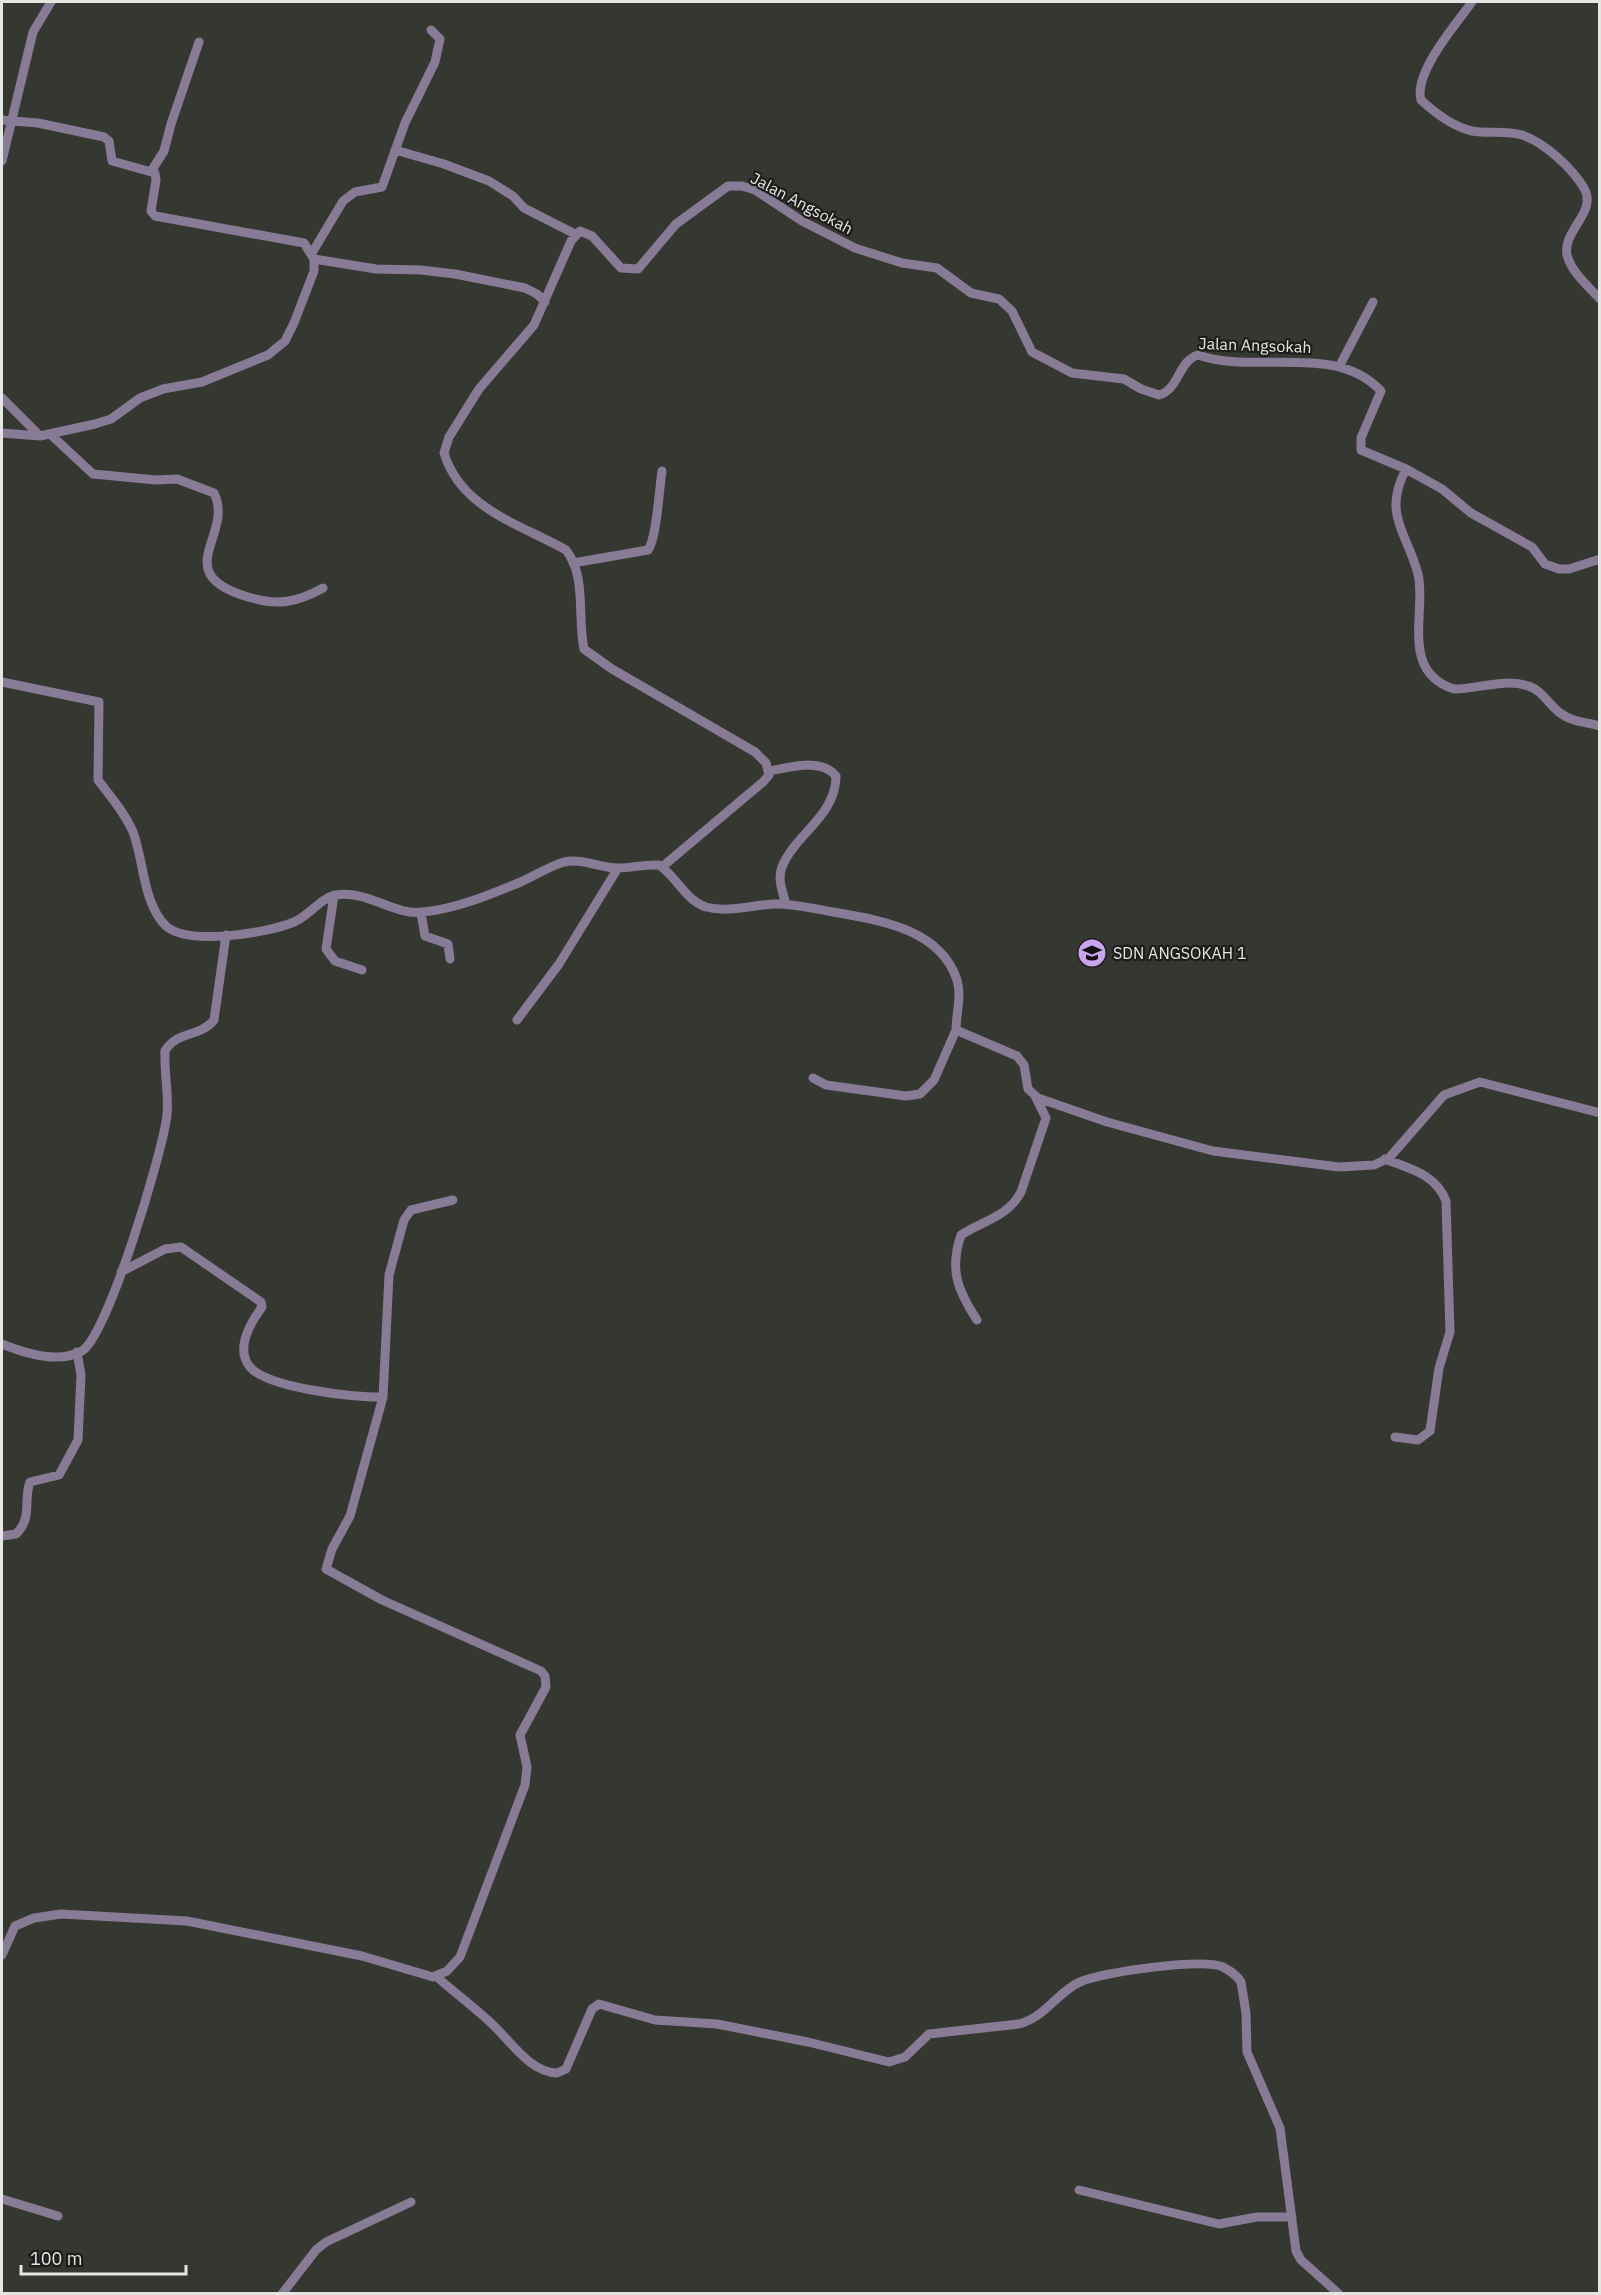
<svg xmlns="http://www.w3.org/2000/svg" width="1601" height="2295" viewBox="0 0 1601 2295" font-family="'IBM Plex Sans',sans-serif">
	<rect width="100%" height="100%" fill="#353731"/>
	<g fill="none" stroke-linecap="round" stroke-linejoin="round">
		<path stroke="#887b96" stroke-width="9" d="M1472,2C1457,23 1413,73 1421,100C1434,112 1454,127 1472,131C1488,134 1505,130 1522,135C1544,142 1572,168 1584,188C1598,212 1562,231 1567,255C1571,272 1589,287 1600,299
			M2,120L38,123L104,137L109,141L112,161L155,173L156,180L151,211L155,216L304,243L314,259
			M395,150L444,164L489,181L513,196L524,208L575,234
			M2,161L33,32L51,2
			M152,170L164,151L171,124L199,42
			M312,253L343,201L355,192L382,187L405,123L435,62L440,39L431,30
			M1340,365L1373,302
			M2,398L40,436
			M2,433L40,436L95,424L111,419L140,398L163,389L202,382L268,355L285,341L294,323L314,271V259L376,269L421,270L455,274L525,288L537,294L545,302
			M50,434L93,474L156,480L177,479L214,493C235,535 167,573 248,597C277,606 296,603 323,588
			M1406,469C1382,515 1407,532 1418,574C1427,610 1399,672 1454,689C1478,689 1504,678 1528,686C1541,689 1549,705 1560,713C1572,722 1586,722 1600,726
			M573,563L648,550C657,538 659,489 662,471
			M2,682L99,702L98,780C110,796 125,813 133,832C144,861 143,904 166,926C188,946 268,933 294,922C309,916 320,898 336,895C369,890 394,916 423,912C456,909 492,894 523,881C536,875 550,866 564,862C583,858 600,868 618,868C632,868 645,864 659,865C676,876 685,900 706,907C729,913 752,905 774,904C794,903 813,909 833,912C878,920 940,928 957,980C962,997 956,1013 956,1030L1017,1056L1024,1065L1028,1089L1038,1098L1107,1122L1213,1151L1339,1167L1374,1165L1389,1158L1444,1095L1480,1082L1600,1113
			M769,771C789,768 821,757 836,776C836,816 795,834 782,867C777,879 783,893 786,904
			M662,867L763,782L769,775L766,763L755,752L612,669L584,649C577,617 587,577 566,550C520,524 461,509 444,453L449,437L479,389L534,325L571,241L580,231L592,236L621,268L638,269L676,224L728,186H742L755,190L802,221L855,248L902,263L937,268L971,293L999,299L1012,311L1032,352L1072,373L1124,379L1141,389L1159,395C1179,390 1178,361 1198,355C1256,375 1335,342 1381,391L1361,438V450L1406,469L1442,489L1471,513L1532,547L1545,564L1559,569H1569L1600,559
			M334,895L326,949L335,961L362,970
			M421,913L425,936L448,944L450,959
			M517,1020L559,964L618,868
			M813,1078L826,1085L906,1096L920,1094L934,1080L956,1030
			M1385,1159C1410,1169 1436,1174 1446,1201L1450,1332L1439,1368L1430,1431L1418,1440L1395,1437
			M121,1272L165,1249L181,1247L261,1302L262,1307C251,1322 235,1349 250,1367C267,1388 356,1398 383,1397
			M977,1320C958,1291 949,1270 961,1235C982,1221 1008,1217 1021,1192L1046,1118L1035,1096
			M2,1344C24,1353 59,1364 82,1351C108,1335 163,1151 167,1115C169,1094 164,1073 165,1051C176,1031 201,1037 214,1020L226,935
			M2,1536L16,1534C33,1518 23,1500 30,1482L59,1475L78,1440L81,1375L77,1352
			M2,1955L15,1926L34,1918L61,1914L187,1921L362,1956L433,1977L447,1971L460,1957L525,1785L527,1767L520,1735L546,1687L545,1676L541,1671L382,1600L326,1569L332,1549L350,1516L383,1397L389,1275L404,1220L411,1210L453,1200
			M437,1977C455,1993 474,2007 491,2023C510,2040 529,2072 557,2073L566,2069L592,2009L599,2004L655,2020L717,2024L808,2042L889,2062L905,2057L929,2034L1019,2024C1046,2017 1057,1992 1080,1982C1102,1972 1202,1958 1223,1967C1230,1971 1237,1975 1241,1982L1246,2013L1247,2052L1280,2128L1296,2251L1301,2260L1339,2294
			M1079,2190L1219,2224L1257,2217H1292
			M2,2199L58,2216
			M282,2294L316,2250L326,2242L411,2202"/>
	</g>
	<defs>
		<g id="school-disc" transform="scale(1.5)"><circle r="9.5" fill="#c9a5ee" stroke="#1d1e1b"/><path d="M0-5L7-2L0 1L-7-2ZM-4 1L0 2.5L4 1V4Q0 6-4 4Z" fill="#111"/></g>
	</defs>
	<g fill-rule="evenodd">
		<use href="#school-disc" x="1092" y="953"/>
	</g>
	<g text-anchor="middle" stroke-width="4.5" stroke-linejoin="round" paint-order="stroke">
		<g font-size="16" fill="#e4e6e2" stroke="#1d1e1b">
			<text transform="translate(802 203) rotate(28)" y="6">Jalan Angsokah</text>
			<text transform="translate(1255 345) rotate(2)" y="6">Jalan Angsokah</text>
		</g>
		<g font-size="16" fill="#e4e6e2" stroke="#1d1e1b" text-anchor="start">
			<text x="1113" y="959">SDN ANGSOKAH 1</text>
		</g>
	</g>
	<rect width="1601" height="2295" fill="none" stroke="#e4e6e2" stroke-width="6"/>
	<path d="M21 2265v9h165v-9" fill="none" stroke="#e4e6e2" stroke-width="3"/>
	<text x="30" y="2265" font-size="18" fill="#e4e6e2" stroke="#1d1e1b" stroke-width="4.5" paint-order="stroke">100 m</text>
</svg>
